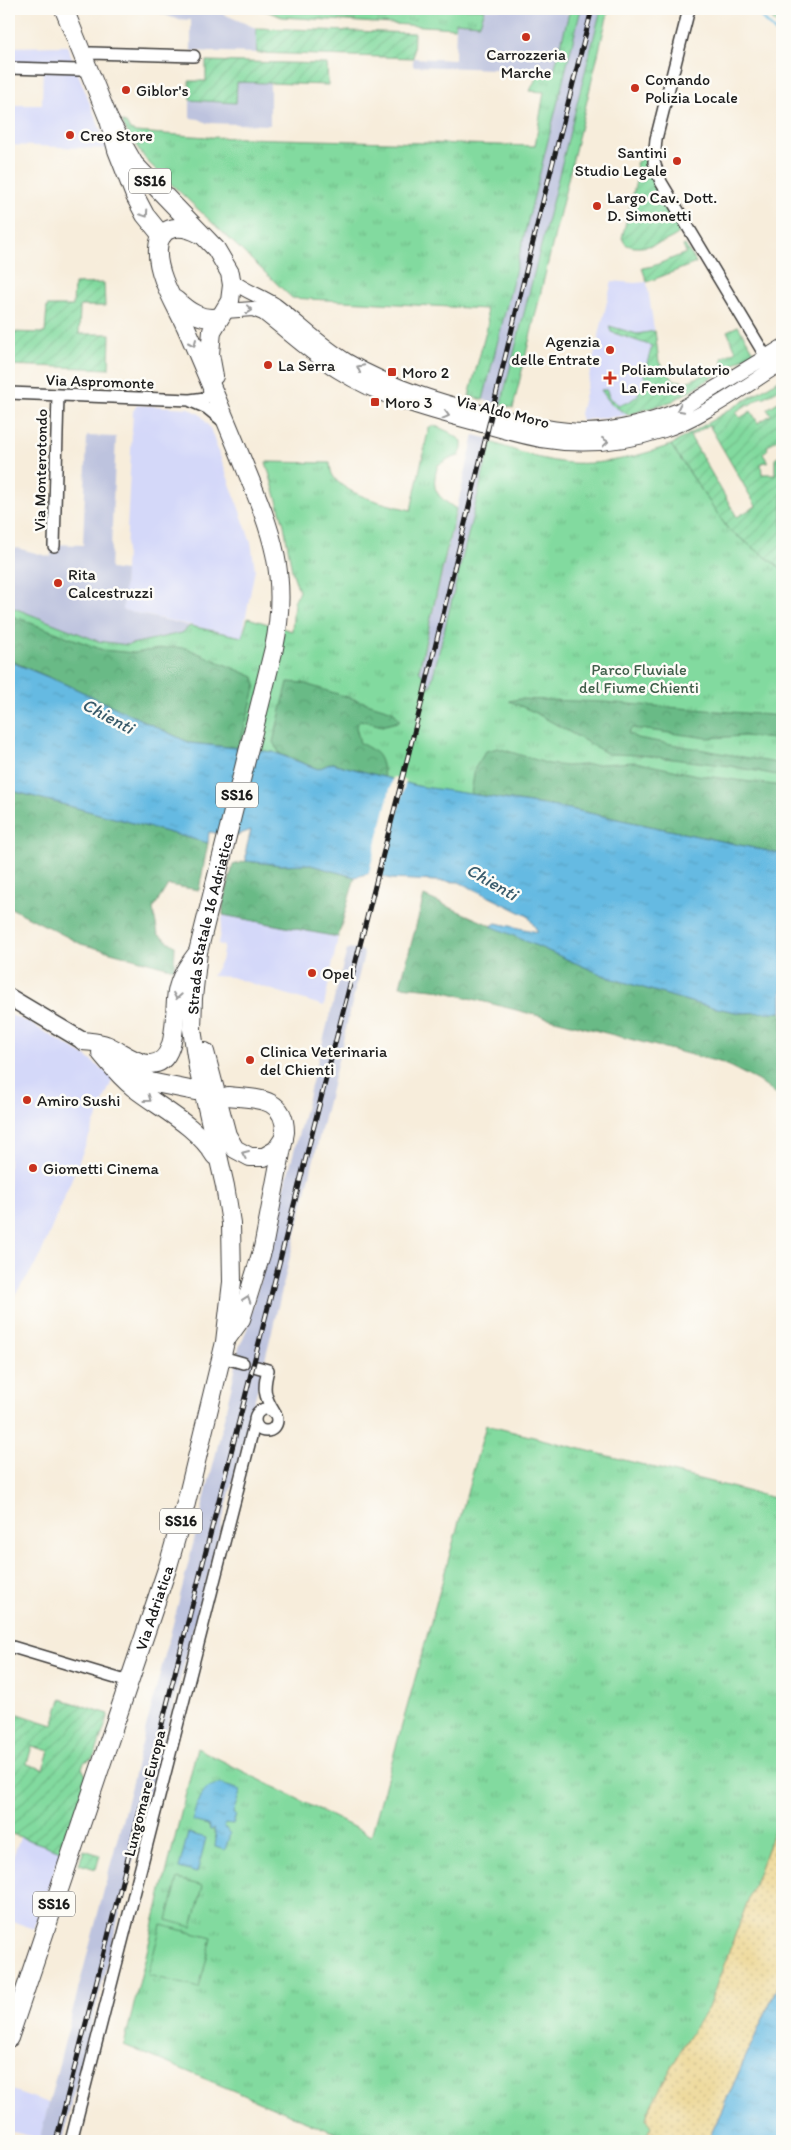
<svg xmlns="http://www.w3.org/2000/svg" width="791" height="2150" viewBox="0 0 791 2150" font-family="Itim,sans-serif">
	<defs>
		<pattern id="grass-tufts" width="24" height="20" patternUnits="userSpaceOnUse" patternTransform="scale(1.25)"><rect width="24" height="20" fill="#82da9f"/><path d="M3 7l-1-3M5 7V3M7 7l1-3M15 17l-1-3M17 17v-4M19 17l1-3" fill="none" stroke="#70ba88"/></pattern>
		<pattern id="forest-crowns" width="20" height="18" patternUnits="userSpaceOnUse" patternTransform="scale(1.25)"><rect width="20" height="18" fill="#69ba86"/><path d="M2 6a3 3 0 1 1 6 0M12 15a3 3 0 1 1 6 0" fill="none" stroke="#5a9f73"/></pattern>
		<pattern id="sand-dots" width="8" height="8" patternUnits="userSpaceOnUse" patternTransform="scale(1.25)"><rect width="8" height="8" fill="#eeda9e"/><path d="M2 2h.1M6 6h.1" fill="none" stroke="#ccba88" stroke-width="1.8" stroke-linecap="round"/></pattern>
		<pattern id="garden-furrows" width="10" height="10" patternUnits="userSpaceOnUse" patternTransform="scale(1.25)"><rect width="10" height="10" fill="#82da9f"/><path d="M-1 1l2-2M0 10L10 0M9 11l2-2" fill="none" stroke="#70ba88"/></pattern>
		<pattern id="water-ripples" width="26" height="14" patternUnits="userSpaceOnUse" patternTransform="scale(1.25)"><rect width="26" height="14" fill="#65bae2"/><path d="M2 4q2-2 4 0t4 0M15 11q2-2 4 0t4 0" fill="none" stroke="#579fc1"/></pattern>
	</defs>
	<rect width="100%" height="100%" fill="#fdfcf7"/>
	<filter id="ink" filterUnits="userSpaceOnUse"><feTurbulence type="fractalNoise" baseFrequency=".02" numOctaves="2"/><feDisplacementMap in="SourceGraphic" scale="10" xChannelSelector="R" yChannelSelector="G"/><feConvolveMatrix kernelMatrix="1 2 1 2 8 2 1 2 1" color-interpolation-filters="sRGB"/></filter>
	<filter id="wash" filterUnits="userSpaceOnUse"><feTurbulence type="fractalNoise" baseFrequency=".0096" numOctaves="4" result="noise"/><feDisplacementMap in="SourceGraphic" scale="20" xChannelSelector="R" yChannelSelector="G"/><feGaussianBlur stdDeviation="1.12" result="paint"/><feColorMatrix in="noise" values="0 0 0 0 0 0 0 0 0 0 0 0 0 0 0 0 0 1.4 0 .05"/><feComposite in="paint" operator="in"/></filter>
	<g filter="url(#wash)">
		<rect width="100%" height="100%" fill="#f7eddb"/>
		<path fill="#d4d8f9" d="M67,46L108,149L9,145V105H42L43,69L9,68V47Z
			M612,281L634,283L647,282L665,404L624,416L582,420L580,414Z
			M137,405L189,408L201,415L210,428L251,542L255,569L242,637L123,610L133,411Z
			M223,915L338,937L324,1006L231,977L212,976L221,961L224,946L218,944Z
			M9,1014L31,1024L87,1057L113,1078L38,1261L9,1303Z
			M20,1837L61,1851L34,1929L9,1920V1868Z
			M9,2089L49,2103L40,2138L9,2131Z"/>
		<path fill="#bdc3de" d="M148,9L214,10L256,28L257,53L191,51V20L176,19Z
			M485,9H554L569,14L570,9H609L513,408L469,396L554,71L413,66V58L455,60L456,21L479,24Z
			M237,82L270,83V125L207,123L199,119L190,118V100L236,103Z
			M474,435L491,439V442L428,697L413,698Z
			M87,436L116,437L110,569L125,571L123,610L190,626L182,633L127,645L111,644L98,641L9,606V546L51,557V544L83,545Z
			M350,948L363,951L364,954L262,1372L162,1747L62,2141H39L174,1620L217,1449L236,1366L241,1357L238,1354V1350L247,1329L347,950Z"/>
		<path fill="url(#grass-tufts)" stroke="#4f7b5e" d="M261,9H485L480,24L456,22L455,28L282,17Z
			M570,9H581L483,400L469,396L488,324L486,309L292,298L147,161L128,134L122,122L126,123L130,130L136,132L207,137L535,146L544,92L530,91L540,70L554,71Z
			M601,9H609L513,408L501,404Z
			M763,9H782V30Z
			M436,426L449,432L462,441V449L459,456L448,459L438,465C430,490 436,495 456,509L419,670L430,688L491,442C514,450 537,459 561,462C599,467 636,457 671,445L728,529L782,569V854L417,786L366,772L318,769L273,752L190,743L72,687L9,660V606L98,641L127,645L182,633L190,626L242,637L248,618L292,631L294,602L299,591L292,571L284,525L266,462L330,463C330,466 331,471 332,474C342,495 390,505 411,510L429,427Z
			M486,1425L782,1500V1809L709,2008L687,2141H354L124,2045L197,1748L371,1836Z"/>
		<path fill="url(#forest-crowns)" stroke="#426b51" d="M9,615L103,650L134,653L172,647L186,648L254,677L256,685L239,748L190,743L72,687L9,660Z
			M288,682L302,683L393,711L400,721L382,726L360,720L356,727L360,743C379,753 381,755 384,777L332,763L318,769L280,754L273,742Z
			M520,699L603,702L782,716V740L744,736L708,738L632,728L628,733L637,738L782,764V776L730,766L640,755L608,754L534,712L509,701Z
			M498,748L549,764L566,766L635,762L697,775L782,786V854L570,809L471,794L475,768L486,751Z
			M9,790L208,843L199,890L168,885L153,909L158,934L175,946L174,969L81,944L9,907Z
			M246,861L280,865L307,864L355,877L338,937L223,915V904L233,865Z
			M424,896L610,978L694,1003L740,1013L782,1012V1099L758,1081L723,1063L434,989L400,986Z"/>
		<path fill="url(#sand-dots)" stroke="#857b5d" d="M782,1809V1976L708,2141H649L648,2136L651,2127L646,2120L648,2111L686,2041L708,2008Z"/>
		<path fill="url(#garden-furrows)" stroke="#4f7b5e" fill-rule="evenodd" d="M256,28L414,33L413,58L257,53Z
			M206,61L327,64L328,85L237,82L236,103L190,100L189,81H206Z
			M643,157L678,228L679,233C669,242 642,250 630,246C625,245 624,242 622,238L638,173L636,163Z
			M685,245L696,263L647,282L642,268L653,266L686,253L683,246Z
			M104,283L105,306H80L79,334H110L109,369L9,365V332L45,333L47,306H73L74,284Z
			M609,326L637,334L655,331L659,362L674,380L686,382L711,372L716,375L673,401L628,415L611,404L601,390H607L609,398L619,405L629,402L638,395L639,388L646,386L644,374L652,346L611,332Z
			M738,326L754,352L727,368L723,364L722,358L736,351L727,331Z
			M782,378V388L763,398L761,397L749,405L748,404L736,412L740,418L751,411L758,423L771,415L767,409L778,402L780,405L782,404V435L767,447L768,449L763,454L768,462L761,463L762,474H775V459L782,452V569L728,529L671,445ZM709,425L756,506L737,517L690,436Z
			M61,1699L109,1714L94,1758L84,1762L82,1768L87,1777L70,1827L65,1831L67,1837L61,1851L9,1833V1815L14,1798L9,1796V1711L53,1725ZM32,1746L49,1751L43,1769L27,1764Z
			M84,1850L100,1855L96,1869L79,1864Z"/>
		<path fill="#82da9f" stroke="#4f7b5e" d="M178,1879L203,1886L192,1927L167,1920Z
			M161,1925L212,1938L199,1988L148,1975Z"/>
		<path fill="url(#water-ripples)" stroke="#406b7f" d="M9,661L72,687L190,743L273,752L318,769L332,763L417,786L570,809L782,854V1012L740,1013L694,1003L610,978L491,926L496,923L538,932L528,916L459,882L391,879L371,873L355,877L307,864L281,865L246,861V850L251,830L235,836L209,832L208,843L9,790Z
			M220,1784L241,1790L233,1813L236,1814L233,1824L225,1823L224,1826L230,1834L225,1850L215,1847L216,1839L214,1829L210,1830L208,1825L192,1821C197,1804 199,1786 220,1784Z
			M188,1833L206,1838L197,1873L179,1868Z
			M782,1976V2141H708Z"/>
		<path fill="#f7eddb" d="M393,777L406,780L381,878L371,875L368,876Z"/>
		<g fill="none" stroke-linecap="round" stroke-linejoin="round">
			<path stroke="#65bae2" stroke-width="3" d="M754,9L782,39"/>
		</g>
	</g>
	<g filter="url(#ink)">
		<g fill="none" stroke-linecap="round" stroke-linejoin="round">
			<g stroke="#3d3b39" stroke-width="14">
				<path id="minor" d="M689,9L656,139L654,162L661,182L766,357
					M83,55L91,53L194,56
					M9,68L79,70L88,67
					M9,393L190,400L205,398L213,388
					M191,401L207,408L224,422
					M54,546L58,395
					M222,1357L243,1363
					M257,1367L268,1370C263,1388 264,1396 274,1412
					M255 1420a11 11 0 1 1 22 0a11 11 0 1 1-22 0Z
					M9,1646L129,1682
					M71,2141L255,1421"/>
			</g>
			<g stroke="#3d3b39" stroke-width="16">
				<path id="tertiary" d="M232,281C245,291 261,296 275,305C299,323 320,345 347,361C393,388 445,403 496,416C525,423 557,431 586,431C618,430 649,422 679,410L782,347
					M225,311L253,309L263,313C288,332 311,354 338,371C379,397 425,410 471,422C494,428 518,436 541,440C582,447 625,443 664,430C702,418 748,384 782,363"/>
			</g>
			<g stroke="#3d3b39" stroke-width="19">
				<path id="secondary" d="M9,997L83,1041"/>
			</g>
			<g stroke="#3d3b39" stroke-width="20">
				<g id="primary">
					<path d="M64,9L109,120L117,150L135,196L145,215L162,236"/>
					<path d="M109,120L134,164L216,249L230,273L232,285L230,301L212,331L210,354L214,376"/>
					<path d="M176,300C189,312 202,321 220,317"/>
					<path d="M83,1041C91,1042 99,1042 106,1045C119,1050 134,1063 148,1064C180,1066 173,1011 177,992C180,977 187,967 196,955"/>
					<path d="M205,1052L227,1135L235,1149L250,1157H264L276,1150L284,1138"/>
					<path d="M101,1053C111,1065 120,1077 133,1087C161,1109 196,1125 215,1156"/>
					<path d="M118,1063L150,1082L195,1091"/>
					<path d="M228,1096C255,1099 285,1096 285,1132L263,1248L241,1319L228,1337"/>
					<path id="s1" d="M9,2038L168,1566L186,1503L225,1342L232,1282L231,1223L225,1186L198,1068L192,1029L193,998L198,952L274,648C291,568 267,522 238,450C221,409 204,368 186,327C176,305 156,274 158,249C159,223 183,225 200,234"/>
				</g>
			</g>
			<use href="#minor" stroke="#fff" stroke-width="11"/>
			<use href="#tertiary" stroke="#fff" stroke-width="14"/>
			<use href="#secondary" stroke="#fff" stroke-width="16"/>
			<use href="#primary" stroke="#fff" stroke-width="18"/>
			<g stroke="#1c1c1c" stroke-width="5">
				<path id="rail" d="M56,2141L422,701L541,209L592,9"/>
			</g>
			<use href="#rail" stroke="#fdfcf7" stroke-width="3" stroke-dasharray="9" stroke-linecap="butt"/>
		</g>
		<defs><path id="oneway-chevron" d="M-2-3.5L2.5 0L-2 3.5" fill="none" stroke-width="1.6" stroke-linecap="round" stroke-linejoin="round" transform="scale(1.25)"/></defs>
		<g stroke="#999">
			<use href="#oneway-chevron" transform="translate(145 214) rotate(56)"/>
			<use href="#oneway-chevron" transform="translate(249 310) rotate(6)"/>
			<use href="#oneway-chevron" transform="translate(193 343) rotate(66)"/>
			<use href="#oneway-chevron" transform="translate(360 368) rotate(-152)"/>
			<use href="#oneway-chevron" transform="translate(680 409) rotate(153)"/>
			<use href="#oneway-chevron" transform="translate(446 415) rotate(15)"/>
			<use href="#oneway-chevron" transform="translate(605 442) rotate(-6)"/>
			<use href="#oneway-chevron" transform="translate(177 996) rotate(100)"/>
			<use href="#oneway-chevron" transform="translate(148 1099) rotate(36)"/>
			<use href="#oneway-chevron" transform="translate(245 1154) rotate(-157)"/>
			<use href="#oneway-chevron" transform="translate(247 1299) rotate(-71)"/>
		</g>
	</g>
	<g fill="#c8321e" stroke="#fdfcf7" stroke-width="2">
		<circle cx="526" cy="37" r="5"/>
		<circle cx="635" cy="88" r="5"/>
		<circle cx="126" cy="90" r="5"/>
		<circle cx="70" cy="135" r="5"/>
		<circle cx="677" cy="161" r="5"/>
		<circle cx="597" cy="206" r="5"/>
		<circle cx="610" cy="350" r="5"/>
		<circle cx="268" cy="365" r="5"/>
		<rect x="387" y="367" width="10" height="10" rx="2.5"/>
		<path d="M607.5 370.5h5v5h5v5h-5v5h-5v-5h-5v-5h5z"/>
		<rect x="370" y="397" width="10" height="10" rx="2.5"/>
		<circle cx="58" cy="583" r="5"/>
		<circle cx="312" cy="973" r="5"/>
		<circle cx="250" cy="1060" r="5"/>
		<circle cx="27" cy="1100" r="5"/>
		<circle cx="33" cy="1168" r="5"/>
	</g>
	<g text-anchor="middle" stroke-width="5" stroke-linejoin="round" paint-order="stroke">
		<g fill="#fdfcf7" stroke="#605f5e" stroke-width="1">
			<rect x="129" y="168.5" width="42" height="25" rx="4"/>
			<rect x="216" y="782.5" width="42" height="25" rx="4"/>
			<rect x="160" y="1508.5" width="42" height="25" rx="4"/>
			<rect x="33" y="1891.5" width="42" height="25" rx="4"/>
		</g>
		<g font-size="15" font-weight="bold" fill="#1c1c1c">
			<text x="150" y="186">SS16</text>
			<text x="237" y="800">SS16</text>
			<text x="181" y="1526">SS16</text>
			<text x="54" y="1909">SS16</text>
		</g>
		<g font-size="16" fill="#1c1c1c" stroke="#fdfcf7" text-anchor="start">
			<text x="526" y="60" text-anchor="middle">Carrozzeria<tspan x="526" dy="18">Marche</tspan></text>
			<text x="645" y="85">Comando<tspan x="645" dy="18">Polizia Locale</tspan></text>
			<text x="136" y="96">Giblor's</text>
			<text x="80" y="141">Creo Store</text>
			<text x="667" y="158" text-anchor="end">Santini<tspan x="667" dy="18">Studio Legale</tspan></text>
			<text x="607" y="203">Largo Cav. Dott.<tspan x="607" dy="18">D. Simonetti</tspan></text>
			<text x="600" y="347" text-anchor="end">Agenzia<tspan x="600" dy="18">delle Entrate</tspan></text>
			<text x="278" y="371">La Serra</text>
			<text x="621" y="375">Poliambulatorio<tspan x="621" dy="18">La Fenice</tspan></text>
			<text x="402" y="378">Moro 2</text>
			<text x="385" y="408">Moro 3</text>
			<text x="68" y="580">Rita<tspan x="68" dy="18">Calcestruzzi</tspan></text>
			<text x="322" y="979">Opel</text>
			<text x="260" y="1057">Clinica Veterinaria<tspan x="260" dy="18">del Chienti</tspan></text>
			<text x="37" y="1106">Amiro Sushi</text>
			<text x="43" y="1174">Giometti Cinema</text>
		</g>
		<g font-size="16" fill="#1c1c1c" stroke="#fdfcf7">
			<text transform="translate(100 381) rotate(2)" y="6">Via Aspromonte</text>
			<text transform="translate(503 411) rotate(14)" y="6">Via Aldo Moro</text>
			<text transform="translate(40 470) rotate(-89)" y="6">Via Monterotondo</text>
			<text dy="6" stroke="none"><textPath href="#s1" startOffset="1154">Strada Statale 16 Adriatica</textPath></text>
			<text dy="6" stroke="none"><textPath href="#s1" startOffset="454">Via Adriatica</textPath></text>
			<text transform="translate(144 1793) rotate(-76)" y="6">Lungomare Europa</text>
		</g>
		<g font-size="16" fill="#405e4a" stroke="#fdfcf7">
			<text x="639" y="675">Parco Fluviale<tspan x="639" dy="18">del Fiume Chienti</tspan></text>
		</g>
		<g font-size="18" font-style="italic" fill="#395b6b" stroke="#fdfcf7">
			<text transform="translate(108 716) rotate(28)" y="6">Chienti</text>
			<text transform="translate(492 882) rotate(30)" y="6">Chienti</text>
		</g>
	</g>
	<rect width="791" height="2150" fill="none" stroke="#fdfcf7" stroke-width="30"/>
</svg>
